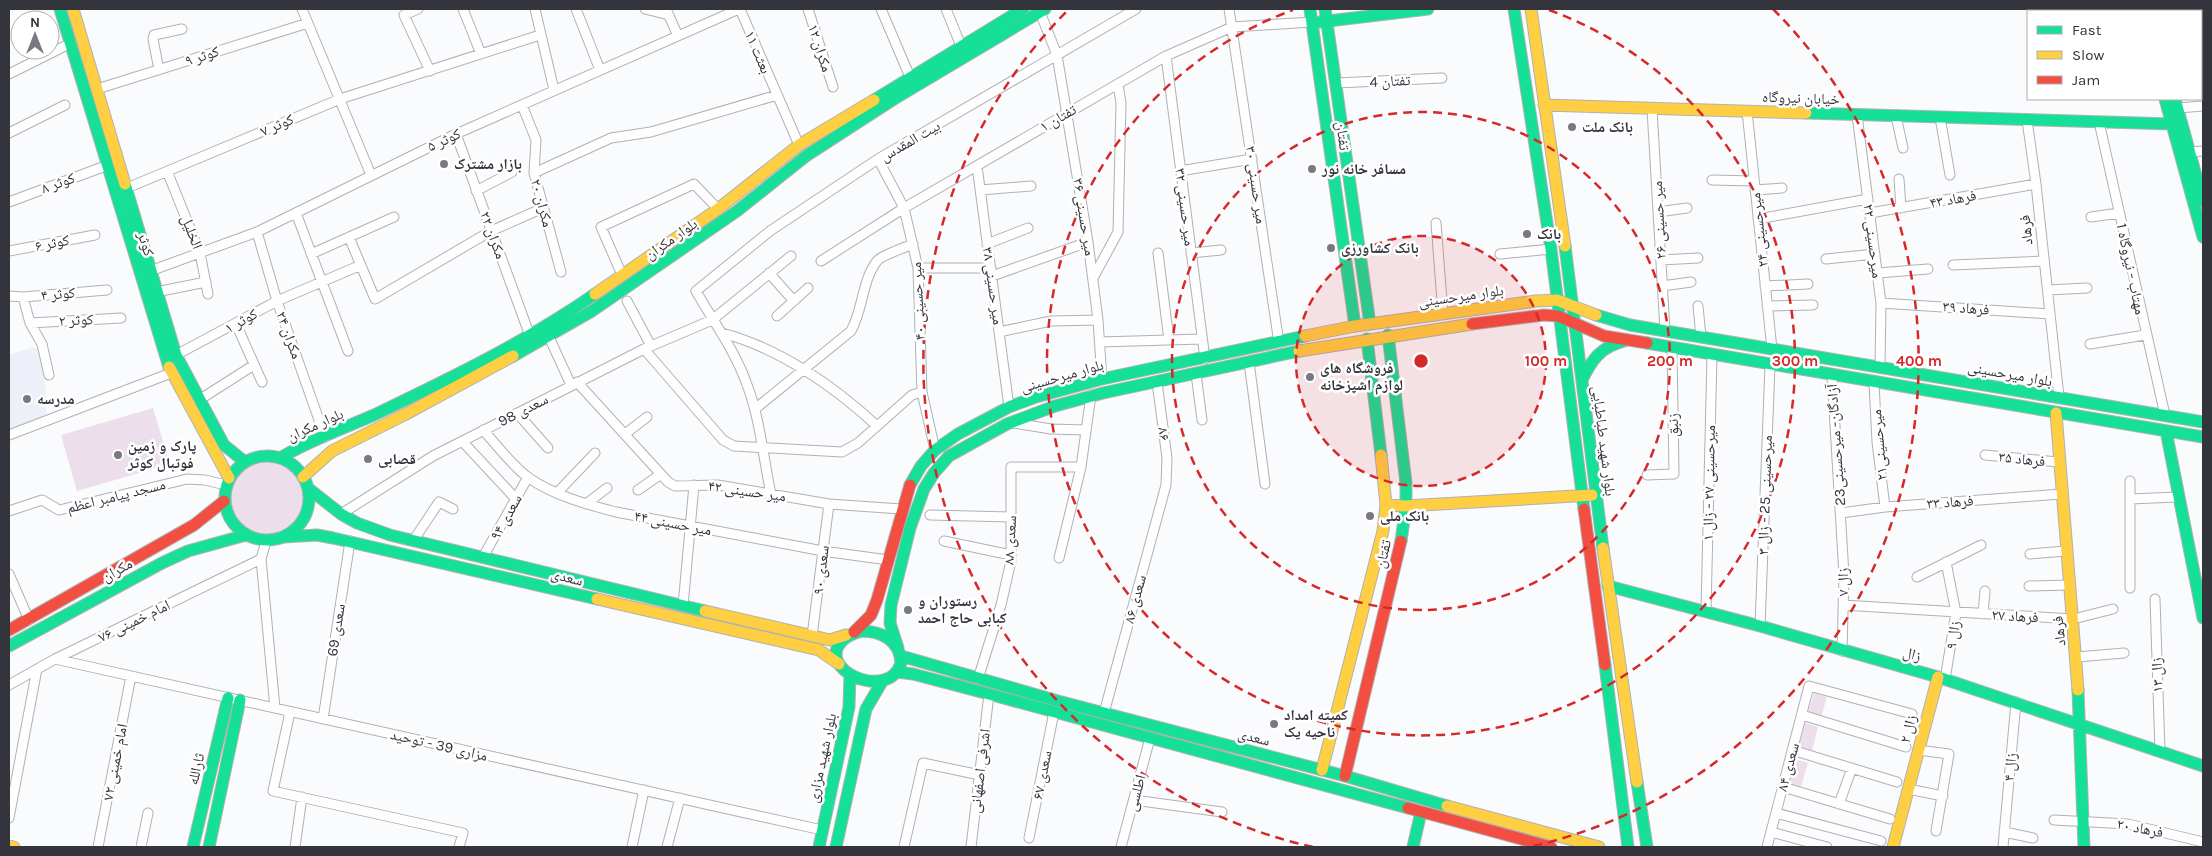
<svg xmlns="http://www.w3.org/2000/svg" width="2212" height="856" viewBox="0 0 2212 856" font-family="Karla,'Noto Naskh Arabic',sans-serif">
	<rect width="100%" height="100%" fill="#fafbfd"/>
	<path fill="#edeff9" d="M33,347L39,350L45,383L47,415L9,429V355Z"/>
	<path fill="#ecdfeb" d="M153,408L170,464L77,491L61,435Z
		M230 497a37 37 0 1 1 74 0a37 37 0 1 1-74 0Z
		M1814,693L1827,697L1821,717L1808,713Z
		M1805,723L1818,727L1812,751L1799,747Z
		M1795,759L1808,763L1801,787L1788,783Z"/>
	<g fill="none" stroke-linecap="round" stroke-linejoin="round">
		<g stroke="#b0b1b5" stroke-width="11">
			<path id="street" d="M302,9L371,175
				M418,9L404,15L430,71
				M463,9L481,54
				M535,9L554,90
				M576,9L600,70
				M645,9L669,15
				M666,9L678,36
				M740,9L799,145
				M808,9L833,87
				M881,9L910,77
				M946,9L961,46
				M1229,9L1279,343
				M1040,12L1057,55L1088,242L1098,320L1102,379
				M1166,56L1205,359
				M2201,63H2203
				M159,70L153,39L154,35L182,29
				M9,74L71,43
				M1337,83L1442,78
				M97,89L308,23
				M522,105L536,140L534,173L561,272
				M2178,108L2203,106
				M1652,109L1665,331
				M1747,111L1772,349
				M1857,115L1881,303L1880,367
				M1896,116L1903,148
				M1940,117L1950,175
				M2027,120L2036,184L2059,397
				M2099,122L2165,415
				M9,133L65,105
				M456,134L530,336
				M2190,152L2203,151
				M878,159L904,208L918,268L922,392L935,450
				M977,166L1009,407
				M167,171L200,253L208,294
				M1180,171L1252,159
				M534,173L611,138L651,132L777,95
				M1899,179L1901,208
				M1712,180L1754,181
				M127,188L340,99L540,35
				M980,190L1031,186
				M1755,190L1782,188
				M476,191L512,172
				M9,202L108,165
				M1658,212L1687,208
				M296,213L348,351
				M1870,213L2036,184
				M2091,217L2119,213
				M1758,219L1868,199
				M1436,223L1443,314
				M257,232L277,301L325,437
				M349,237L375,299L491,231L543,208
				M987,244L1028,228
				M9,251L95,235
				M1158,253L1169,340
				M1191,253L1221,250
				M311,254L394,217
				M1500,254L1551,249
				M1826,259L1875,254
				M1661,260L1698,258
				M821,261L904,208L1166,56L1232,27L1312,22
				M1953,265L2044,261
				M918,268H991
				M150,271L257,232L456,134L739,9
				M769,273L794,301
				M1878,273L1928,269
				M622,275L601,227L694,184L718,209
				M992,276L1088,242
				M1093,278L1118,232L1121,103L1118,84
				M1662,286L1691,282
				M1765,286L1808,284
				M2048,290L2087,288
				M156,292L206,282
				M9,296L23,297L107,290
				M23,297L30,323L42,344L49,375
				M627,301L651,346
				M1881,303L2050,314
				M1698,306L1701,337
				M1767,306L1813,305
				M777,316L808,288
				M30,323L121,318
				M236,324L262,382
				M999,332L1051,321L1098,320
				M722,333C779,348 834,386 877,426
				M549,337L571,385
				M1100,342L1202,339
				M2090,344L2145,335
				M644,349L723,440L734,446L842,452L858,443L912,395L922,392
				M176,355L277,301L361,265
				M1249,362L1265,484
				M1196,374L1202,420
				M1832,376L1844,575L1842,651
				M577,382L668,482L675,486L718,485L829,504L901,509
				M1874,383L1877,442L1885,507
				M199,400L254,365
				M755,409L851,331C863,310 862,280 877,261C882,255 904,248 913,244
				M517,413L548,448
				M1014,423L1051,429L1086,430
				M483,430C497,445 512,466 529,478C555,496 586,504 616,512L823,551L888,560
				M625,434L647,417
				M9,435L171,373
				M462,441L516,499
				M1985,455L2058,462
				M1647,475L1674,474L1672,348
				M2130,481V588
				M638,490L661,474
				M557,493L595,453
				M771,494C763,457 760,417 746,382C734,349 713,321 696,291L770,231L878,159L1136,9
				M2130,499L2178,497
				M586,504L607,488
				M9,511L42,500L59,510L187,479L205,480L226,485
				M1841,513L1885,507L2061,494
				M341,514L433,456L644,349L712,320L791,256
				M930,515L1011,517
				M266,541L261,559L275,708
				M413,541L439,502L453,509
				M944,541L1011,555
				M2030,554L2066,551
				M483,557L528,477
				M1059,558L1081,467L1091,395
				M9,574L29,620
				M1917,577L1981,545
				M2029,586L2069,585
				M2155,599L2160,751
				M1843,605L2073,619L2113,609
				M683,606L694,485
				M1706,611L1712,355
				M1983,614L1985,591
				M1760,626L1770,365
				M812,636L829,504
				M2077,657L2124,653
				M55,659L822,830
				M978,679L1001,605L1011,561V467H1081
				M1945,679L1956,613L1946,562
				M9,685L55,659L261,559
				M290,712L273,791L463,833L459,847
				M1104,713L1166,485L1167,458L1157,382
				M1802,715L1906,747
				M323,719L350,541
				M1792,750L1897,782
				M1918,750L1949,754L1936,831
				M1783,787L1890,819
				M1908,789L1943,796
				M1134,800L1222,812
				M1839,804L1852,768
				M1776,813L1881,841
				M9,818L37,669
				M2054,820L2128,824L2203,842
				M1771,832L1827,847
				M2004,832L2033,838
				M1029,838L1054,712
				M98,847L131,676
				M141,847L148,813
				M295,847L302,797
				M632,847L644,790
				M667,847L680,798
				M904,847L923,763L980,775
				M971,847L989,694
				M1121,847L1150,738
				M1767,847L1809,686L1912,714
				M2003,847L2016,702"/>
		</g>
		<g stroke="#b0b1b5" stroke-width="13">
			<path id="fast" d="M60,9L169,367
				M1310,9L1355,326
				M1325,9L1370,324
				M1514,9L1551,249L1584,509
				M2150,9L2151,11
				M1320,22L1428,9
				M2165,99L2203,237
				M2175,99L2203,201
				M874,100L1023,9
				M1806,113L2172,124
				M125,184L176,355L224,445L245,462
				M1565,246L1603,548
				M1596,315L1630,325L2203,422
				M1388,335L1406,483V506L1401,541
				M1367,339L1381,455
				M1647,343L2203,437
				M513,356L592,311L737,211L806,156L894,99L1045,9
				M1582,380C1592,359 1601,347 1624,341
				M2166,431L2203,618
				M225 498a42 42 0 1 1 84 0a42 42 0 1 1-84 0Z
				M280,458C310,440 342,429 374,415C449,379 526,342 595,294
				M910,485L921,466L935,450L958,434L1009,407L1036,397L1102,379L1305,336
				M308,488L341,514L357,523L390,535L705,611
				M284,537L317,535L333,538L597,599
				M1608,586L1760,626L1938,677L2203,766
				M861,631C881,631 900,640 901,663C889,703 813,669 843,640C848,635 855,633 861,631Z
				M9,646L162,563L188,551L246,535
				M898,648L890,623L891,605L910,528L924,489L934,473L949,456L1007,424L1055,406L1103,393L1299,351
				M901,656L1058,701L1345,776L1447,806
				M1605,665L1628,847
				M897,672L913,674L989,694L1408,808
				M2078,690L2084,847
				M1637,782L1647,847
				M193,847L228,698
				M209,847L240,700
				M819,847L849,707L850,675
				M836,847L866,709L883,680
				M1413,847L1421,812"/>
		</g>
		<g stroke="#b0b1b5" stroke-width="13">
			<path id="slow" d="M73,9L125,184
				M1531,9L1565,246
				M2140,9L2141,11
				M1544,105L1806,113
				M595,294L718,209L799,145L874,100
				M1305,336L1355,326L1536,301L1557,300L1596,315
				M1299,351L1472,324
				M169,367L229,478
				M2056,413L2078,690
				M303,477L332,451L406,414L513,356
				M1386,505L1406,506L1592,495
				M1603,548L1637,782
				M597,599L819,650L839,664
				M705,611L830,640L846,635
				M1322,770L1383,531L1386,505L1381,455
				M1447,806L1599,847
				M9,846L14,847
				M1893,847L1938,677"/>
		</g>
		<g stroke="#b0b1b5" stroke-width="13">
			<path id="jam" d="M1472,324L1544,315L1558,316L1604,336L1647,343
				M1584,509L1605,665
				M9,630L194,525L224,501
				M854,632L871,615L877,600L910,485
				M1345,776L1401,541
				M1408,808L1551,847"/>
		</g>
		<use href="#street" stroke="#fefeff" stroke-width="9"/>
		<use href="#fast" stroke="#16e098" stroke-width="11"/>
		<use href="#slow" stroke="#ffcf43" stroke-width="11"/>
		<use href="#jam" stroke="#f24e42" stroke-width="11"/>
	</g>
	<circle cx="1421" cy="361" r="125" fill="#d62828" fill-opacity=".12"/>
	<g fill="none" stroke="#d62828" stroke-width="2.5" stroke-dasharray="9 6">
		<circle cx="1421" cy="361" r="125"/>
		<circle cx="1421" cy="361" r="249"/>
		<path d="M1549 10A374 374 0 1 1 1293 10"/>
		<path d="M1313 847A498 498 0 0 1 1069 9M1773 9A498 498 0 0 1 1529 847"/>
	</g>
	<g fill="#797a80" stroke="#fff" stroke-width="2">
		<circle cx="1572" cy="127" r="5"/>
		<circle cx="444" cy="164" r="5"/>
		<circle cx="1312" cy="169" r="5"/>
		<circle cx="1527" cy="234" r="5"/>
		<circle cx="1331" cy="248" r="5"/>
		<circle cx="1310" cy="377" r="5"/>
		<circle cx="27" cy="399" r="5"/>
		<circle cx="118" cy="455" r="5"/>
		<circle cx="368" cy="459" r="5"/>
		<circle cx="1370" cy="516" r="5"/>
		<circle cx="908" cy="610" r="5"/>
		<circle cx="1274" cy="724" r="5"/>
	</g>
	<g text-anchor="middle" stroke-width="5" stroke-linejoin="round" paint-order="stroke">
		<g font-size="15" fill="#33343c" stroke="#fff">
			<text transform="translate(820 48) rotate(72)" y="5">مکران ۱۲</text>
			<text transform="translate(758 52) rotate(67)" y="5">بعثت ۱۱</text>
			<text transform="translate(202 56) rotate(-18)" y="5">کوثر ۹</text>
			<text transform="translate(1390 81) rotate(-3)" y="5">تفتان 4</text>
			<text transform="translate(1801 98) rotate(2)" y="5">خیابان نیروگاه</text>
			<text transform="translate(1058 118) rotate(-30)" y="5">تفتان ۱</text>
			<text transform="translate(277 125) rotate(-23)" y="5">کوثر ۷</text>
			<text transform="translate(1343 136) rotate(82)" y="5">تفتان</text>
			<text transform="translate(444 140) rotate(-25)" y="5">کوثر ۵</text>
			<text transform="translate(910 141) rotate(-30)" y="5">بیت المقدس</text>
			<text transform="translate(58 183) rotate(-20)" y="5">کوثر ۸</text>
			<text transform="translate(1256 185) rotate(82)" y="5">میر حسینی ۳۰</text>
			<text transform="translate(1953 199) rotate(-10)" y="5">فرهاد ۴۳</text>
			<text transform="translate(542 203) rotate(75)" y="5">مکران ۲۰</text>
			<text transform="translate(1185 207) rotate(83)" y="5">میر حسینی ۳۲</text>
			<text transform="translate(1084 217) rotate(81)" y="5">میر حسینی ۳۶</text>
			<text transform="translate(1659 220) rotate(-93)" y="5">میر حسینی ۲۶</text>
			<text transform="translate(1759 230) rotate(-96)" y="5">میرحسینی ۲۴</text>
			<text transform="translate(2026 230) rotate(-96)" y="5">فرهاد</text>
			<text transform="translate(192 232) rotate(69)" y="5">الخلیل</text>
			<text transform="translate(493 235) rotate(70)" y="5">مکران ۲۲</text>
			<text transform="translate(671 239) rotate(-35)" y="5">بلوار مکران</text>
			<text transform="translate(1873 241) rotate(83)" y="5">میرحسینی ۲۲</text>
			<text transform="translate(52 243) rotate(-11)" y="5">کوثر ۶</text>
			<text transform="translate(146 244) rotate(73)" y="5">کوثر</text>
			<text transform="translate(2131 269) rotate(78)" y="5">مهتاب - نیروگاه 1</text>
			<text transform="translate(993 286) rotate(82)" y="5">میر حسینی ۳۸</text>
			<text transform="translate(58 294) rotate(-5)" y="5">کوثر ۴</text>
			<text transform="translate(1461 296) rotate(-8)" y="5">بلوار میرحسینی</text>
			<text transform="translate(918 301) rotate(-93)" y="5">میر حسینی ۴۰</text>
			<text transform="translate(1966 308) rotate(4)" y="5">فرهاد ۳۹</text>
			<text transform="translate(76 320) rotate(-3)" y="5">کوثر ۲</text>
			<text transform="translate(241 321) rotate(-29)" y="5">کوثر ۱</text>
			<text transform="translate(289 335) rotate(70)" y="5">مکران ۲۴</text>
			<text transform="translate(2010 374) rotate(10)" y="5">بلوار میرحسینی</text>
			<text transform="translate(1062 376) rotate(-16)" y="5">بلوار میرحسینی</text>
			<text transform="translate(523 410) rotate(-27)" y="5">سعدی 98</text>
			<text transform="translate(315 425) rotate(-24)" y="5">بلوار مکران</text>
			<text transform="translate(1673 425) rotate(-91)" y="5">زنبق</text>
			<text transform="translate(1164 434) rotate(82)" y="5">۸۶</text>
			<text transform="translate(1604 441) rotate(83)" y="5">بلوار شهید طباطبایی</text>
			<text transform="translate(1836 445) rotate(-94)" y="5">آزادگان- میرحسینی23</text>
			<text transform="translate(1879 445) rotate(-95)" y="5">میرحسینی۲۱</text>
			<text transform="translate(2022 459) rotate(6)" y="5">فرهاد ۳۵</text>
			<text transform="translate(1709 483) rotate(-89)" y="5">میرحسینی ۲۷ - زال ۱</text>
			<text transform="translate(747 491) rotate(8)" y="5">میر حسینی ۴۲</text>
			<text transform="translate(1765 495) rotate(-88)" y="5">میرحسینی 25 - زال ۳</text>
			<text transform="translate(116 496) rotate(-14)" y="5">مسجد پیامبر اعظم</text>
			<text transform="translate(1950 502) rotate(-4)" y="5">فرهاد ۳۳</text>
			<text transform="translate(506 517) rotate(-61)" y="5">سعدی ۹۴</text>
			<text transform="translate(673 523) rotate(11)" y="5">میر حسینی ۴۴</text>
			<text transform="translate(1010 540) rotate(-87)" y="5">سعدی ۸۸</text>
			<text transform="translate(1383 554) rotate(-77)" y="5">تفتان</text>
			<text transform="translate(117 570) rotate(-29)" y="5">مکران</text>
			<text transform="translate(821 570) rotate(-83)" y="5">سعدی ۹۰</text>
			<text transform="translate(567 577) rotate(14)" y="5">سعدی</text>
			<text transform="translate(1843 582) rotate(-90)" y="5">زال ۷</text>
			<text transform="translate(1135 599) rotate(-75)" y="5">سعدی ۸۶</text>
			<text transform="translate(2015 616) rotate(3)" y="5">فرهاد ۲۷</text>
			<text transform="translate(134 621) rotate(-26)" y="5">امام خمینی ۷۶</text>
			<text transform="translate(336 630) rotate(-81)" y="5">سعدی 69</text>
			<text transform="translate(2059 631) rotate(-96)" y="5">فرهاد</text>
			<text transform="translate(1953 635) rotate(-81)" y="5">زال ۹</text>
			<text transform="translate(1912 654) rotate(15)" y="5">زال</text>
			<text transform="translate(2157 675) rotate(-92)" y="5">زال ۱۳</text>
			<text transform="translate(1908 729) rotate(-75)" y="5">زال ۲</text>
			<text transform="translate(1254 737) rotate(14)" y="5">سعدی</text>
			<text transform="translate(439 745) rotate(13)" y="5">مزاری 39 - توحید</text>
			<text transform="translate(822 758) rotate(-78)" y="5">بلوار شهید مزاری</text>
			<text transform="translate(115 762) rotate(-79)" y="5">امام خمینی ۷۲</text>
			<text transform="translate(1788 767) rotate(-75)" y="5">سعدی ۸۴</text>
			<text transform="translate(2010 767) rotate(-85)" y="5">زال ۴</text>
			<text transform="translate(196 769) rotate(-77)" y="5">ثارالله</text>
			<text transform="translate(980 771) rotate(-83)" y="5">اشرفی اصفهانی</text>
			<text transform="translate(1042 775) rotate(-79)" y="5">سعدی ۶۷</text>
			<text transform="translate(1136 793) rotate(-75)" y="5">اطلسی</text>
			<text transform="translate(2140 828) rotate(11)" y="5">فرهاد ۲۰</text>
		</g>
		<g font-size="15" font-weight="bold" fill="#33343c" stroke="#fff" text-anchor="start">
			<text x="1582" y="132">بانک ملت</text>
			<text x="454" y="169">بازار مشترک</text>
			<text x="1322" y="174">مسافر خانه نور</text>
			<text x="1537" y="239">بانک</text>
			<text x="1341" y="253">بانک کشاورزی</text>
			<text x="1320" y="373">فروشگاه های<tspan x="1320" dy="17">لوازم اشپزخانه</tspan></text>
			<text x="37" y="404">مدرسه</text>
			<text x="128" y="451">پارک و زمین<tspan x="128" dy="17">فوتبال کوثر</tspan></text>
			<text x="378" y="464">قصابی</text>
			<text x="1380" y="521">بانک ملی</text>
			<text x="918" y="606">رستوران و<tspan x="918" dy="17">کبابی حاج احمد</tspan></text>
			<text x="1284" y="720">کمیته امداد<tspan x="1284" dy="17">ناحیه یک</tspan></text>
		</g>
	</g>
	<circle cx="1421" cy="361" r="8" fill="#d62828" stroke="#fff" stroke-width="2.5"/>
	<g font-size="15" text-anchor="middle" font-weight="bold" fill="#d62828" stroke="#fff" stroke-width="5" stroke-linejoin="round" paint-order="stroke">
		<text x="1546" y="366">100 m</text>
		<text x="1670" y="366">200 m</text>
		<text x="1795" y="366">300 m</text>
		<text x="1919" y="366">400 m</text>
	</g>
	<rect width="2212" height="856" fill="none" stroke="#33343c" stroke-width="20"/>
	<rect x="2027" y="10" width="175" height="90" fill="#ffffff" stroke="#adaeb1"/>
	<rect x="2037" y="26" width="25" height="8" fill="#16e098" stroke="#adaeb1"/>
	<text x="2072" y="35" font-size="15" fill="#33343c">Fast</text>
	<rect x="2037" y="51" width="25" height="8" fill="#ffcf43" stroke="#adaeb1"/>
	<text x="2072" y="60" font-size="15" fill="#33343c">Slow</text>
	<rect x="2037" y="76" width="25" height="8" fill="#f24e42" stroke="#adaeb1"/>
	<text x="2072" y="85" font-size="15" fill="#33343c">Jam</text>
	<g transform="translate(35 35)"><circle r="24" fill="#ffffff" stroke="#adaeb1"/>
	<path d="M0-4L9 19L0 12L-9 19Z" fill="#797a80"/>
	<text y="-8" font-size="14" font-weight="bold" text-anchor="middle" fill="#33343c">N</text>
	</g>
</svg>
